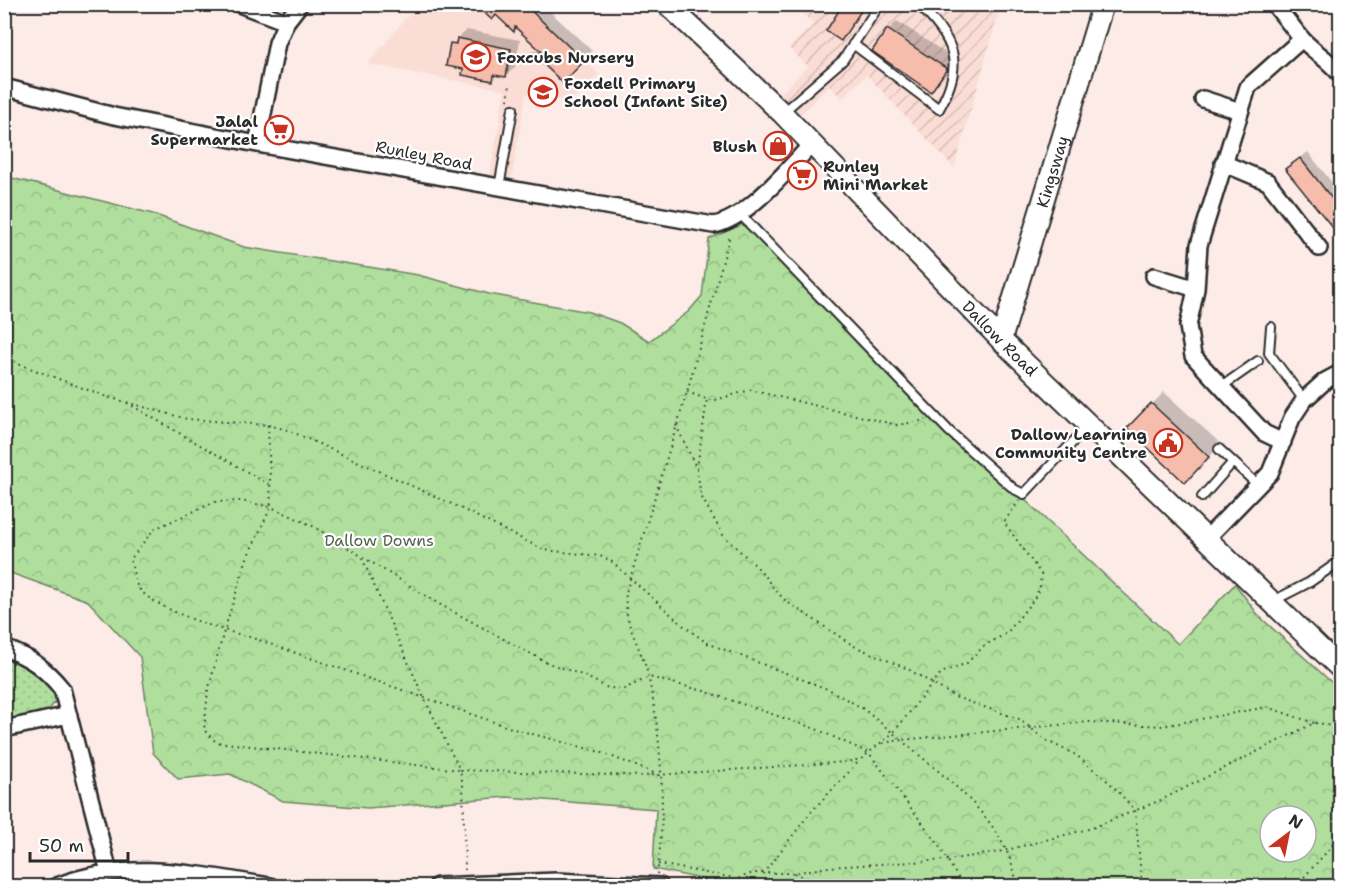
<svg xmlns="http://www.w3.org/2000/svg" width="1345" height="891" viewBox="0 0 1345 891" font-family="'Shantell Sans',sans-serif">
	<defs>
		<pattern id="industrial-furrows" width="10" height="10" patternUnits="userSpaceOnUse" patternTransform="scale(1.5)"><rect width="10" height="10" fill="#faddd5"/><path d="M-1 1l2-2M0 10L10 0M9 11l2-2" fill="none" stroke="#d6beb7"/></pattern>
		<pattern id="grass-dots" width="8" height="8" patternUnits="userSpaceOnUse" patternTransform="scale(1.5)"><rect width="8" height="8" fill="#afde9d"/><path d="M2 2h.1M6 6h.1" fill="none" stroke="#97bf87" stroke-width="1.8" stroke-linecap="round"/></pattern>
		<pattern id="park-crowns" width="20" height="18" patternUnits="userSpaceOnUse" patternTransform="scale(1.5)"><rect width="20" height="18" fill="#afde9d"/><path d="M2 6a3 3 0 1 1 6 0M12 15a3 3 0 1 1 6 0" fill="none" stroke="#97bf87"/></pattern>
	</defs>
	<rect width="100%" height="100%" fill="#fcebe6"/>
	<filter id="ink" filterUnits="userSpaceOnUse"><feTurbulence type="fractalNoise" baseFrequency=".0167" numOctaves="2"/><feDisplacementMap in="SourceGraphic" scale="12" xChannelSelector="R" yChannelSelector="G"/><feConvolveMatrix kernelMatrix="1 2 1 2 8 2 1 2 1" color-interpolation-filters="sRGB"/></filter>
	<g filter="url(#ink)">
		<path fill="#faddd5" d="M525,4L599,74L571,101L526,94L511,181L490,177L505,90L368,64L417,5Z"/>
		<path fill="url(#industrial-furrows)" d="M793,5H1001L954,168L867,75L842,98L829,85L799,115L778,96L808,66L789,48L814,24Z"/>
		<path fill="url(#grass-dots)" stroke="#6d8464" stroke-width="1.5" d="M4,652L39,671L57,696C50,719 26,720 5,724Z"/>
		<path fill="url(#park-crowns)" stroke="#6d8464" stroke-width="1.5" fill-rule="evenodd" d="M4,176L153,214L244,247L418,275L489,294L589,312L620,323L649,341L688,312L702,296L709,239L750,221L920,401L1178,644L1235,584L1259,616L1340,690V886H736L653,869L656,809L507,797L368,808L283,801L230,774L178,779L153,753L140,657L88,601L5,571ZM1270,816H1306V852H1270Z"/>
		<path fill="#0003" d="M477,4H542L592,51L572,72L534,53L540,48L517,27L514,30L496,13Z
			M845,4L866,5L840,39Z
			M966,4H987L980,11Z
			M897,21L955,59L931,90L888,30Z
			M467,30L520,40L515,67L506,76L497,74L493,79L465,68L452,44Z
			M1308,152L1340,193V230L1295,162Z
			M1164,392L1221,444L1198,469L1129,428Z"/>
		<path fill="#f6bdad" stroke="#2b2b2b" stroke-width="1.5" d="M475,4H524L584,61L563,83L532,53H543L515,27L514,32L496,15L492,20Z
			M843,4H852L861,11L841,41L826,31Z
			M887,29L947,69L931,92L872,51Z
			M457,38L511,49L506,77L494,75L493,81L462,75L463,69L446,66L450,43L456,44Z
			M1300,158L1341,210V238L1285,169Z
			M1151,403L1209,457L1185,483L1127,428Z"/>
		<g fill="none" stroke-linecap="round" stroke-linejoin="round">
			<g stroke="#2b2b2b" stroke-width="12">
				<path id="service" d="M868,4L876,10
					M853,44L939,109C966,62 954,40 918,4
					M783,112L843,60L880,4
					M499,187L513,109
					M740,214L949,431L1014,489L1024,494L1088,426
					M1271,327L1269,353L1304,400
					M1221,387L1258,361
					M1219,449L1259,486
					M1202,497L1233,462
					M1273,601L1310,582L1340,561"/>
			</g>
			<g stroke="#2b2b2b" stroke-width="20">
				<path id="minor" d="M239,4L286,22
					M1274,4L1302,39L1248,87L1199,245L1196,289L1188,326L1193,356L1264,433L1283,442
					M1302,39C1315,53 1328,59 1340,74
					M4,87L114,116L257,144L713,225C745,221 788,169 811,145
					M1203,99L1240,111
					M257,144L277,43L286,22L300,4
					M1223,163L1268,182L1319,248
					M1154,276L1196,289
					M1207,538L1270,473L1292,418L1304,400L1325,381L1340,373
					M4,648C30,657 45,668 62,689L109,872
					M4,729L69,715
					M57,886C127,858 199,875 270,886
					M437,886L556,881L660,886"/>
			</g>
			<g stroke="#2b2b2b" stroke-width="24">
				<g id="tertiary">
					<path id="s1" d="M667,4L782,113L1001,340L1340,668"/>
					<path id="s2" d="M1001,340L1103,4"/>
				</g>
			</g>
			<path stroke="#2b2b2b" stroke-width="2" stroke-dasharray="1.5 4.5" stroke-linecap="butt" d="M508,100L510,85
				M4,355L19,364L104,396L187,419L268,425L288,430L452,504L544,550L600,556L610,560L684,626L707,643L830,690L862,708L893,733L941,673L967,663L984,646L1007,633L1034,599L1040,587L1041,574L1004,522L1019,501
				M687,392L712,401L750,390L897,425L926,420
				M127,403L270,485
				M268,425L271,507L247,558L224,631L208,691L204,730L216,742L460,770L463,785L465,870
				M676,425L697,469L701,496L723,535L760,570L774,589L787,602L854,646L908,669L955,697L1019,719L1047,741L1076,755L1110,783L1135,810L1142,886
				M697,468L707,399
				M362,558L423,696L460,770L643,776L846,762L861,759L893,733L901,740L1089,722L1163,726L1267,707L1314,723
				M883,743L901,740C948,780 1008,821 1017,886
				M659,775L600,752L514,729L250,637C226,632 150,608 138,587C134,580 133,568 130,560L154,529L215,502L241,501L271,507L311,525L439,604L548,663L585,676L608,688L624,689L649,677L704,691L816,729L869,753L936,841L963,886
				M658,864L734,878
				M794,873L822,885L834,886
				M657,874C666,813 662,740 649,680C643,648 623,627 626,592L687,392L730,235
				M763,874L810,813L860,760
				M702,883L721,886
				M731,886L732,881L753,873H794L828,867L947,860L999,852L1092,828L1161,800L1314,723L1325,724L1340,731
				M1296,886L1340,837"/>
			<use href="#service" stroke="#fff" stroke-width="8"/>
			<use href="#minor" stroke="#fff" stroke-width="15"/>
			<use href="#tertiary" stroke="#fff" stroke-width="20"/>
		</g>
	</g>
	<defs>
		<g id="school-ring" transform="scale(1.5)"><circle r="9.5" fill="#fff" stroke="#c8321e" stroke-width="1.5"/><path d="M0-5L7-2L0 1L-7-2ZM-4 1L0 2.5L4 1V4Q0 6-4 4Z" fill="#c8321e"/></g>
		<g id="supermarket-ring" transform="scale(1.5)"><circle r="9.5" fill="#fff" stroke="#c8321e" stroke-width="1.5"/><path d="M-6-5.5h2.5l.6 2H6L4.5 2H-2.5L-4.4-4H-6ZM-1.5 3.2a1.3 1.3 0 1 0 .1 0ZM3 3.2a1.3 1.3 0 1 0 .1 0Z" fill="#c8321e"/></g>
		<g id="shop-ring" transform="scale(1.5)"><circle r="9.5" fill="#fff" stroke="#c8321e" stroke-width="1.5"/><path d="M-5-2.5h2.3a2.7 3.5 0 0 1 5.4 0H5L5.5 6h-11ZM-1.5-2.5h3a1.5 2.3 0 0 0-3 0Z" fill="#c8321e"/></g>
		<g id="civic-ring" transform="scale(1.5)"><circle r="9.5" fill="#fff" stroke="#c8321e" stroke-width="1.5"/><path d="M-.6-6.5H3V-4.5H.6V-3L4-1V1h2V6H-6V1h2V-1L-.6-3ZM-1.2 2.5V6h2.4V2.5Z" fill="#c8321e"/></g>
	</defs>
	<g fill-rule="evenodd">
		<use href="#school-ring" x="476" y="57"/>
		<use href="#school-ring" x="543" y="92"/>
		<use href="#supermarket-ring" x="279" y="130"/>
		<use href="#shop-ring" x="778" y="146"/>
		<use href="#supermarket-ring" x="802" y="175"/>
		<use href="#civic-ring" x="1168" y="443"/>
	</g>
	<g text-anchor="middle" stroke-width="4.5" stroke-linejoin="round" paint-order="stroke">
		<g font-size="16" font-weight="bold" fill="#2b2b2b" stroke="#fff" text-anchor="start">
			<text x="497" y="63">Foxcubs Nursery</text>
			<text x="564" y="89">Foxdell Primary<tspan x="564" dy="18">School (Infant Site)</tspan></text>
			<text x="258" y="127" text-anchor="end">Jalal<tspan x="258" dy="18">Supermarket</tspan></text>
			<text x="757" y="152" text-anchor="end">Blush</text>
			<text x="823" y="172">Runley<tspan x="823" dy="18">Mini Market</tspan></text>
			<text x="1147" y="440" text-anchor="end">Dallow Learning<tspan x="1147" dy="18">Community Centre</tspan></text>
		</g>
		<g font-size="16" fill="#2b2b2b" stroke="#fff">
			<text transform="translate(424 155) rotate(11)" y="6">Runley Road</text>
			<text dy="6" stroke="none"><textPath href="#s2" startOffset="176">Kingsway</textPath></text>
			<text dy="6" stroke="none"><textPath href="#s1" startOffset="472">Dallow Road</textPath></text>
		</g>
		<g font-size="16" fill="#53614d" stroke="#fff">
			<text x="379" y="546">Dallow Downs</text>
		</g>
	</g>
	<rect width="1345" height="891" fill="none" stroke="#fff" stroke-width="24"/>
	<rect x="12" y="12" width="1321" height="867" fill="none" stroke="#2b2b2b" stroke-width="2" filter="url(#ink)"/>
	<g transform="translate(1288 834) rotate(32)"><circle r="28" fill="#ffffff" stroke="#aaaaaa" stroke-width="1.5"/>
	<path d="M0-4.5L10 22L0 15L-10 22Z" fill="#c8321e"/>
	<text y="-9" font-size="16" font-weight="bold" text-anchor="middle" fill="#2b2b2b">N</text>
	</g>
	<path d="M30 852v9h98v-9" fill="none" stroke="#2b2b2b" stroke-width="3"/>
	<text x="39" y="852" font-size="18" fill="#2b2b2b" stroke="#ffffff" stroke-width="4.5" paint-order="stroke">50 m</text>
</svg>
